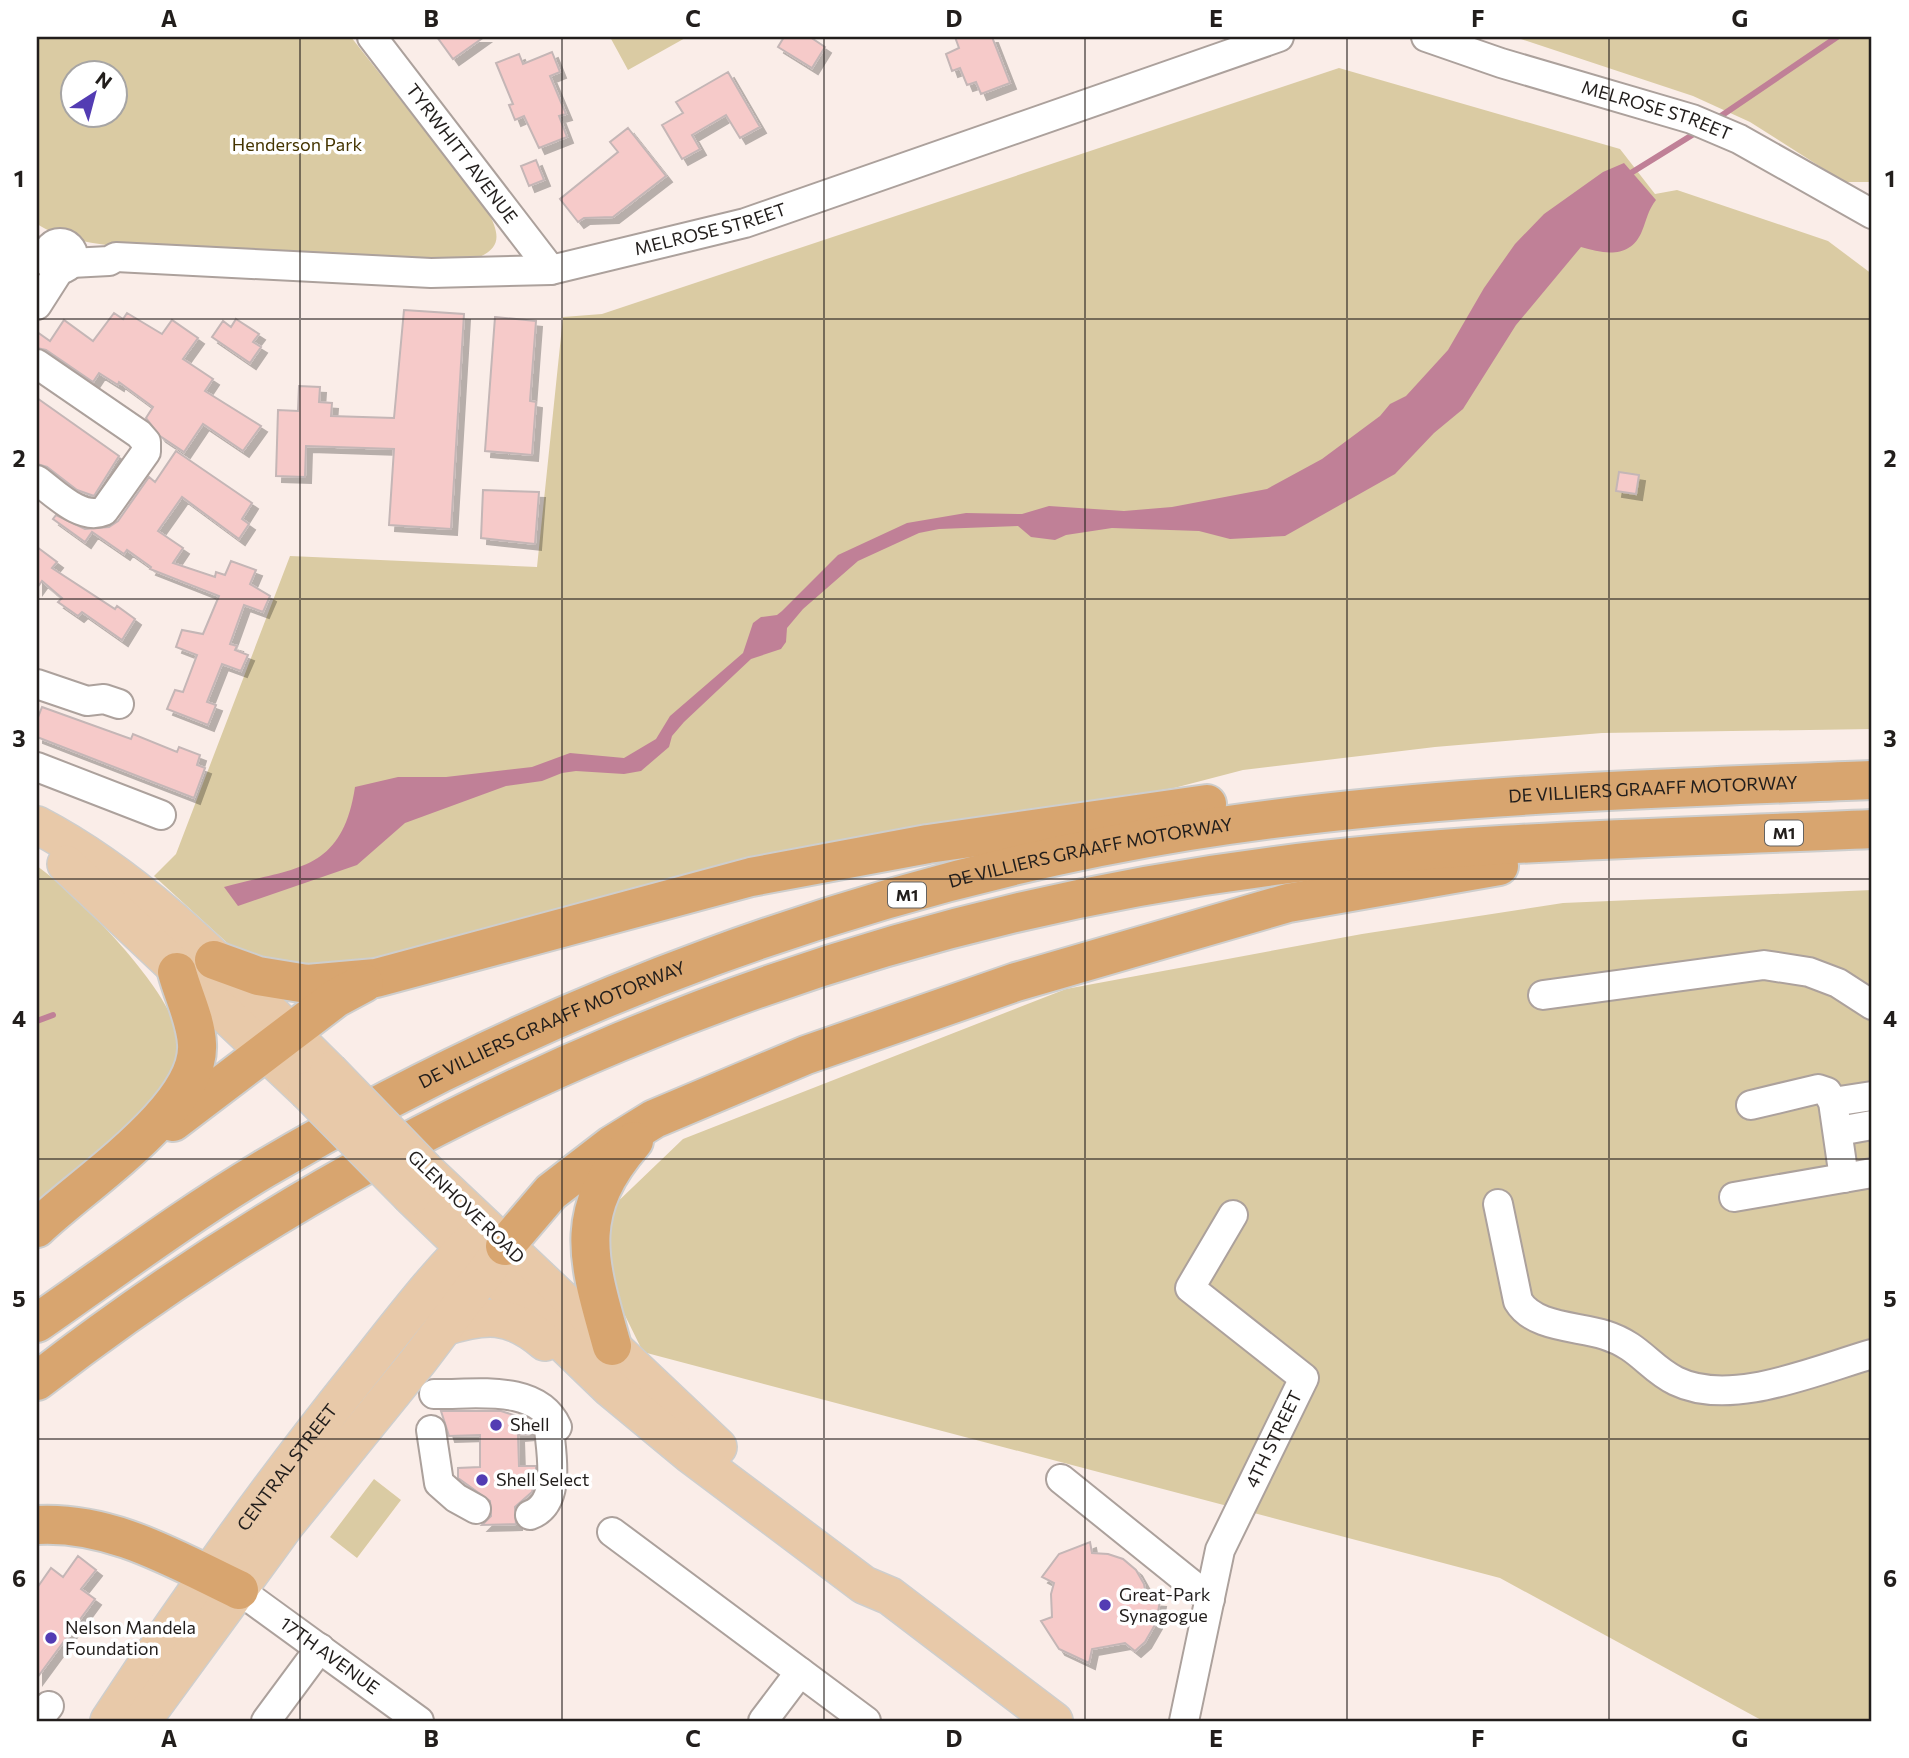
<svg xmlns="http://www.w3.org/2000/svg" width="1909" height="1758" viewBox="0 0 1909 1758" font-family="Commissioner,sans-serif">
	<defs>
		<filter id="shadow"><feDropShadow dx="6" dy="6" stdDeviation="0" flood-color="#0004"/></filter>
	</defs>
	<rect width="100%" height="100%" fill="#faede8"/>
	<path fill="#dacba3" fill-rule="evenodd" d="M37,37H351L487,210C504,241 499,251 465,263C389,259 312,255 236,252C182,249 80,253 37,224ZM74,74H116V116H74Z
		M610,37H687L628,70Z
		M1515,37H1872V182H1838L1828,176L1827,171L1750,122L1693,96Z
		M1339,68L1620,149L1655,194L1677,190L1828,241L1872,274V729L1602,733L1435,747L1243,770L1174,788L842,841L374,964L316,972L235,950L154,876L176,854L290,556L537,567L563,317L602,314Z
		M37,866C79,896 162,981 177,1030C182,1046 179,1068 179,1084L37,1204Z
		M1872,890V1721H1763L1500,1578L643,1352L611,1287L609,1210L683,1139L1066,989L1362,934L1563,903Z
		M374,1479L401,1500L357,1558L330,1537Z"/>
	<path fill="#c08097" d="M1624,163L1656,200C1648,210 1647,219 1642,231C1631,259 1604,254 1581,247L1516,325L1463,409L1434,433L1395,474L1285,536L1230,539L1199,531L1112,528L1066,535L1055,540L1031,537L1018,526L939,529L919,533L858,561L803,609L787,628L786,642L781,649L751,659L684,722L672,736L669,747L641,771L624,774L576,771L562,773L542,781L506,786L405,823L357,865L238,906L224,887C295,867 342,873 355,787L398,777H446L532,767L570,753L624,758L656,739L670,716L743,653L753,623L761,617L777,615L782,611L838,555L907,523L966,513L1022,514L1049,506L1124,511L1172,507L1267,489L1322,459L1380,416L1390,404L1406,396L1448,350L1484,288L1515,244L1544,214L1603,172Z"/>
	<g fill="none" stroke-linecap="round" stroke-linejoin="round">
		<path stroke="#c08097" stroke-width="6" d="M1715,120L1837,37
			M1626,176L1697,132
			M37,1021L53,1015"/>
	</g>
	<path fill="#f6cac9" stroke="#c4b6b6" stroke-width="2" filter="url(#shadow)" d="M437,37H484L453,59Z
		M784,37H810L825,47L812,68L778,47Z
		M955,37H992L1010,83L981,94L976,82L967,85L960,68L952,71L946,54L959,48Z
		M552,52L560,72L550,76L566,114L559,116L567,137L539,148L524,116L515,120L509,105L513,104L496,63L519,54L523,64Z
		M728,72L760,127L740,138L726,115L692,135L700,149L682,159L662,125L683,113L676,102Z
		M628,128L666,176L613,217L584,218L578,222L560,199L618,152L610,142Z
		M536,160L544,180L529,186L521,166Z
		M404,310L464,314L451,529L389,525L394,449L306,446L305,477L276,476L278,410L298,411L299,386L320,387L319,402L332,403L331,416L394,418Z
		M114,313L123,319L127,313L162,334L172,320L198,338L183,359L213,379L205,391L261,426L243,451L203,424L184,452L160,436L146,418L153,407L119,382L118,385L99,373L93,382L46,350L37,348V332L50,341L64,320L93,341Z
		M495,317L536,321L530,401L536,402L532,455L485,451Z
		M236,319L259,334L253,342L261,347L250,363L212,337L223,321L231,327Z
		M37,398L119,456L94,496L77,490L47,467L37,464Z
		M176,451L252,503L242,519L249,524L239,539L182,497L158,531L183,548L173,563L215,577L216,572L225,575L231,561L256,570L250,584L270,596L263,612L244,605L230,644L237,646L235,650L248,655L241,671L222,664L207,702L216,705L208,725L167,709L175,690L183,692L197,655L176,647L182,630L203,634L219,596L150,569L151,567L127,550L124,554L92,532L85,542L53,519L56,515L85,529L109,527L118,521L149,477L155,482Z
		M1619,472L1639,475L1636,494L1616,491Z
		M483,490L539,492L535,544L481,538Z
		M37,547L57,562L52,568L115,609L117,606L135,619L122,640L82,612L78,616L58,602L62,598L42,581L37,588Z
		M42,707L131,739L133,734L177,752L179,747L200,755L197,765L205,768L194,798L37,737V720Z
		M441,1411H501L529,1420V1434L518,1435L519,1466H536V1476L532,1492L515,1507L516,1524L482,1525L491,1516L490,1501L458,1478V1468L480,1467V1435L449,1436Z
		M1090,1542L1092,1553L1108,1554L1123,1559L1136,1570L1144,1584L1147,1600L1160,1601L1156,1623L1145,1642L1135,1651L1125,1643L1092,1649L1089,1663L1059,1649L1041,1621L1052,1617L1051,1594L1054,1583L1042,1577L1059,1554Z
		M78,1556L96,1570L81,1589L95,1599L37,1678V1588L51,1568L63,1577Z"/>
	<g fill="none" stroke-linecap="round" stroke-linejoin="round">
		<g stroke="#aca19c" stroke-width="32">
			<g id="minor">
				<path id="s1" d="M372,37L551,270"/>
				<path id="s2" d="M1426,37L1501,63L1692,119L1739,139L1872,214"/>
				<circle cx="60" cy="256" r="13"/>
				<path id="s3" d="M71,263L109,261L116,257L431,273L551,270L745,223L1279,37"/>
				<path d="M37,305L60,269"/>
				<path d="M37,364L139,434L146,442V452L104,511C81,521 55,493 37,480"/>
				<path d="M37,684L87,701L104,699L119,704"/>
				<path d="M37,767L161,815"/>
				<path d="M1543,995L1764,965L1809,972L1838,983L1872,1005"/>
				<path d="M1833,1102L1872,1096"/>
				<path d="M1751,1105L1818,1089L1827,1092L1833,1102L1844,1178"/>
				<path d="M1839,1131L1872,1125"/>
				<path d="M1734,1197L1872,1173"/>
				<path d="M1498,1204L1518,1301C1534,1328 1578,1326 1605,1335C1640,1346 1649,1368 1676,1381C1731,1408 1816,1370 1872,1354"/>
				<path d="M434,1394C474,1395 537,1383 557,1427"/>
				<path d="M431,1430L439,1483L456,1498L476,1509"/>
				<path d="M1061,1479L1210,1599"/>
				<path d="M530,1515C562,1504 551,1453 549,1428"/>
				<path d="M612,1532L866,1721"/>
				<path id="s4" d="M239,1590L419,1721"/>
				<path d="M37,1721L49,1706"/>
				<path d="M266,1721L320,1648"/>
				<path d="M763,1721L800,1672"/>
				<path id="s5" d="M1184,1721L1220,1550L1304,1378L1190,1288L1233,1215"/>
			</g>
		</g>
		<g stroke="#cececd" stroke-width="40">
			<g id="major">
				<path d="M37,825C150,884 239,983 329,1071"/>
				<path d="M66,864L307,1091"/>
				<path d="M425,1170L718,1447"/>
				<path d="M411,1196L610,1388L691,1455L864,1585L890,1596L1054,1721"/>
				<path d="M444,1327C485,1314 510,1312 545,1342"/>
				<path id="s6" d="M109,1721C187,1602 269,1487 358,1376C398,1326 437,1273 483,1230"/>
				<path d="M142,1721L286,1524L419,1360L503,1249"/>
			</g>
		</g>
		<g stroke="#cececd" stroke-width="42">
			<g id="highway">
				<path d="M214,960L258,976L307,984L376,978L751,877L928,844L1207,804"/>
				<path d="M173,1122L336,998L364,983"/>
				<path d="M37,1228C81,1185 201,1109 197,1044C196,1020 183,995 177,972"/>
				<path d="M505,1246L551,1192L612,1145L654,1119L806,1055L1016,982L1288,903L1499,866"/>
				<path id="s7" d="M37,1323C112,1271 185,1216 264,1169C544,1003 867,883 1189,831C1414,795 1644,789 1872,780"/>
				<path d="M612,1346C589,1263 570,1214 634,1141"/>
				<path d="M37,1381C393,1105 826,923 1274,866C1472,840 1673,838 1872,829"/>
				<path d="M37,1525C111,1521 174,1559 239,1590"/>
			</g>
		</g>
		<use href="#minor" stroke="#fff" stroke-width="28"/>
		<use href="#major" stroke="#e8c9a9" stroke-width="37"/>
		<use href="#highway" stroke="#d8a56f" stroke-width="38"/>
		<g stroke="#cececd" stroke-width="40" stroke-linecap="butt">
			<path id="major-bridge" d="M329,1071L425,1170
				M307,1091L411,1196"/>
		</g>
		<use href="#major-bridge" stroke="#e8c9a9" stroke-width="37"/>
	</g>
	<path fill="none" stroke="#221e1c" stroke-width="2" stroke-opacity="0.55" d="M300,37V1721M562,37V1721M824,37V1721M1085,37V1721M1347,37V1721M1609,37V1721M37,319H1872M37,599H1872M37,879H1872M37,1159H1872M37,1439H1872"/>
	<g fill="#533cb3" stroke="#fff" stroke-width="2.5">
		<circle cx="496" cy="1425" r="7"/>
		<circle cx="482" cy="1480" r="7"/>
		<circle cx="1105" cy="1605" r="7"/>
		<circle cx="51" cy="1638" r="7"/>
	</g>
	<g text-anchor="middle" stroke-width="7" stroke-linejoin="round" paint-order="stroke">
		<g fill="#fff" stroke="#646260" stroke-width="2">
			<rect x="1765" y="820.5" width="38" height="25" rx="5"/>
			<rect x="888" y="882.5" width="38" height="25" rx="5"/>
		</g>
		<g font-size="16" font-weight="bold" fill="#221e1c">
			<text x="1784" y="839">M1</text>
			<text x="907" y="901">M1</text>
		</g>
		<g font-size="18" fill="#221e1c" stroke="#fff">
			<text dy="6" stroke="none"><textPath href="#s2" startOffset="242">MELROSE STREET</textPath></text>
			<text dy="6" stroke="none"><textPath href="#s1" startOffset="147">TYRWHITT AVENUE</textPath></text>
			<text dy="6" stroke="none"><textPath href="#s3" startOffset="646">MELROSE STREET</textPath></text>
			<text dy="6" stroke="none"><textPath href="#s7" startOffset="1731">DE VILLIERS GRAAFF MOTORWAY</textPath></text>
			<text dy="6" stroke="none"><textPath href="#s7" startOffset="1164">DE VILLIERS GRAAFF MOTORWAY</textPath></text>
			<text dy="6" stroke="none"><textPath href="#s7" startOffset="597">DE VILLIERS GRAAFF MOTORWAY</textPath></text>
			<text transform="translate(466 1207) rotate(44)" y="6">GLENHOVE ROAD</text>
			<text dy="6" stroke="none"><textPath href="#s5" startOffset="298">4TH STREET</textPath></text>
			<text dy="6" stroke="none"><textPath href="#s6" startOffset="310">CENTRAL STREET</textPath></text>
			<text dy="6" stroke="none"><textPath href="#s4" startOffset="112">17TH AVENUE</textPath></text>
		</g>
		<g font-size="18" fill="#443400" stroke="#fff">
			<text x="297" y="151">Henderson Park</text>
		</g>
		<g font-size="18" fill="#221e1c" stroke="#fff" text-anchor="start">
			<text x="510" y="1431">Shell</text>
			<text x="496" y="1486">Shell Select</text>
			<text x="1119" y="1601">Great-Park<tspan x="1119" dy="21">Synagogue</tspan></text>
			<text x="65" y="1634">Nelson Mandela<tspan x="65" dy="21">Foundation</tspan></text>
		</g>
	</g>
	<rect width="1909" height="1758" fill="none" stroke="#ffffff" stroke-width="77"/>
	<g transform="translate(94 94) rotate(36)"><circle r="33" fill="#ffffff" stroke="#a7a5a4" stroke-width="2"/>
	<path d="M0-5L12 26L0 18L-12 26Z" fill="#533cb3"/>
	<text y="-10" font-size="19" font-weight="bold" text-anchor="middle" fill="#221e1c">N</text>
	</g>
	<rect x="38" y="38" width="1832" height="1682" fill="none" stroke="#221e1c" stroke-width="2.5"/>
	<g font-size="23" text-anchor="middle" font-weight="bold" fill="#221e1c">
		<text x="169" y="27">A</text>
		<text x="431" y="27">B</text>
		<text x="693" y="27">C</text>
		<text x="954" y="27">D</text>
		<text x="1216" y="27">E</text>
		<text x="1478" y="27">F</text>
		<text x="1740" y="27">G</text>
		<text x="19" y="187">1</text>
		<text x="1890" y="187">1</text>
		<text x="19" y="467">2</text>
		<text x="1890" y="467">2</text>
		<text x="19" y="747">3</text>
		<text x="1890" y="747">3</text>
		<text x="19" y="1027">4</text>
		<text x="1890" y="1027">4</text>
		<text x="19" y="1307">5</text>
		<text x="1890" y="1307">5</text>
		<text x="19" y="1587">6</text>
		<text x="1890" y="1587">6</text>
		<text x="169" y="1747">A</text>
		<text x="431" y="1747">B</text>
		<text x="693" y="1747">C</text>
		<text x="954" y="1747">D</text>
		<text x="1216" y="1747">E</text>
		<text x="1478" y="1747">F</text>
		<text x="1740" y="1747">G</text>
	</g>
</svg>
